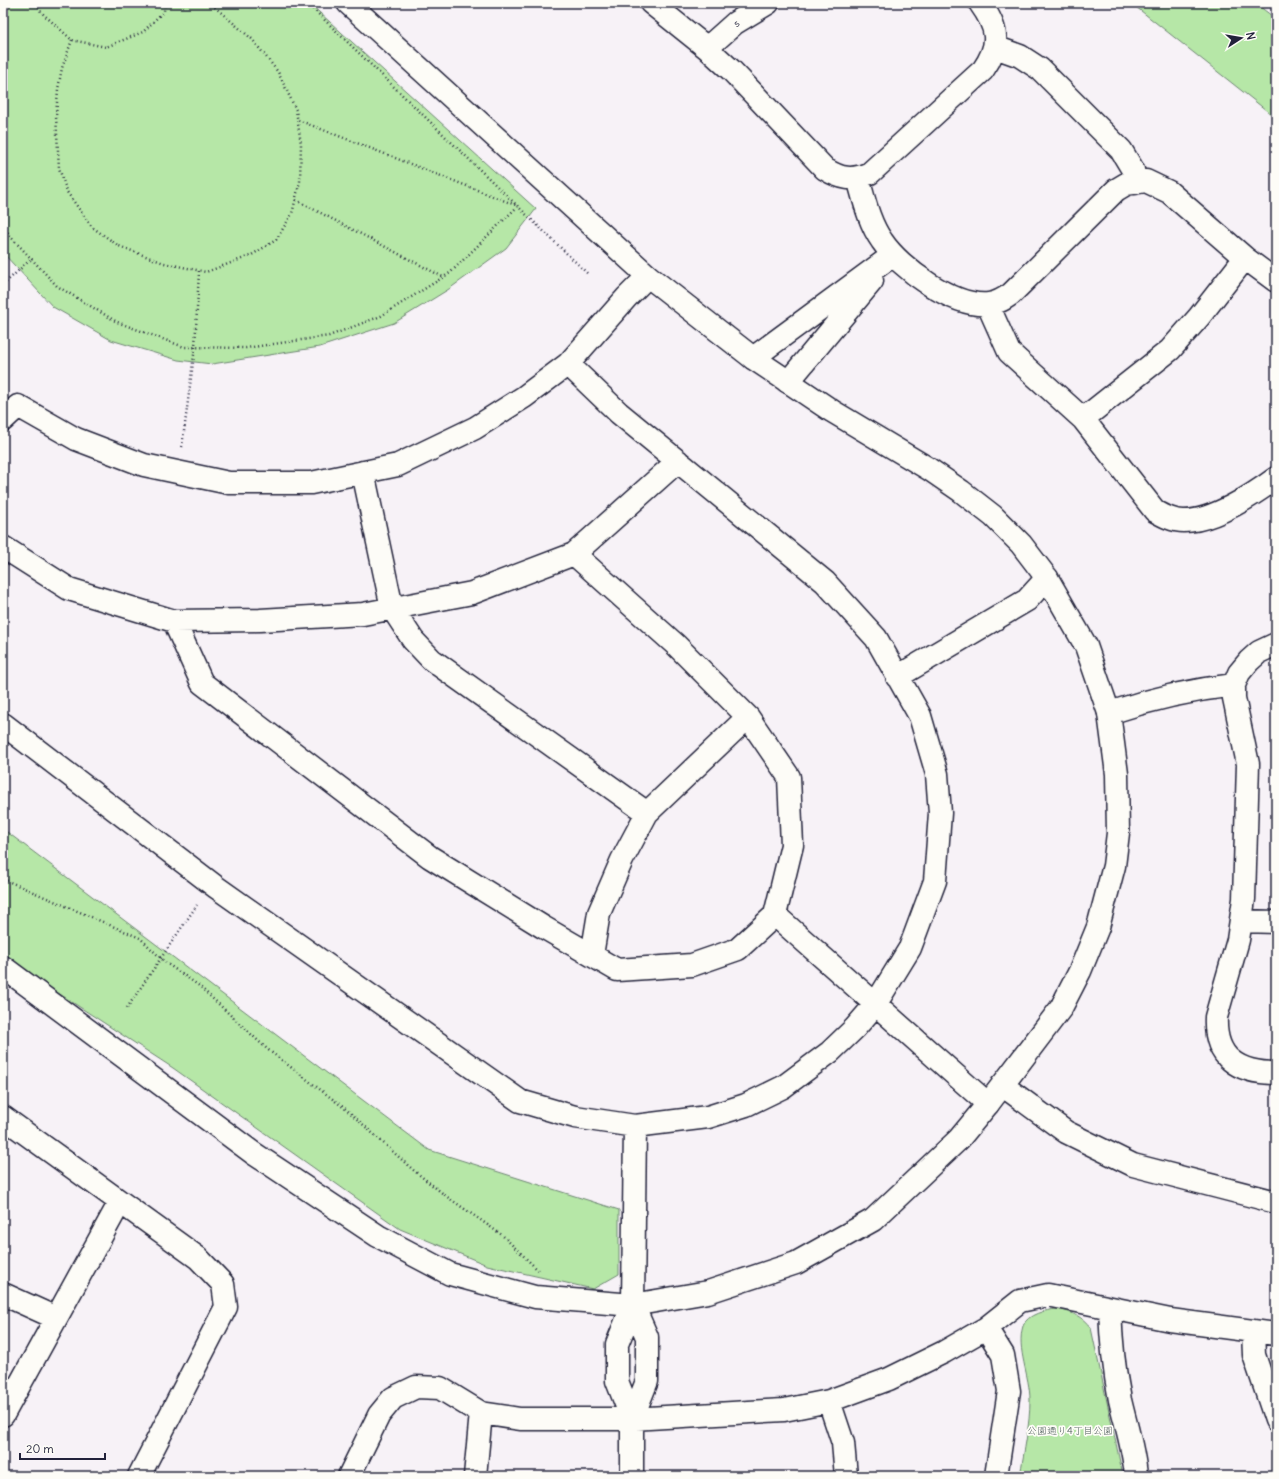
<svg xmlns="http://www.w3.org/2000/svg" width="1279" height="1479" viewBox="0 0 1279 1479" font-family="Delius,'Klee One',sans-serif">
	<rect width="100%" height="100%" fill="#f7f2f7"/>
	<filter id="ink" filterUnits="userSpaceOnUse"><feTurbulence type="fractalNoise" baseFrequency=".025" numOctaves="2"/><feDisplacementMap in="SourceGraphic" scale="8" xChannelSelector="R" yChannelSelector="G"/><feConvolveMatrix kernelMatrix="1 2 1 2 8 2 1 2 1" color-interpolation-filters="sRGB"/></filter>
	<g filter="url(#ink)">
		<path fill="#b6e7a7" stroke="#6c8471" d="M3,3H309L536,209L506,248L449,289L394,323L320,347L212,364L178,360L111,340L53,307L3,253Z
			M1131,3H1255L1276,19V118Z
			M3,829L429,1150L619,1210V1274L593,1289L487,1265L400,1229L173,1068L3,957Z
			M1057,1309C1072,1312 1082,1316 1091,1328L1123,1476H1020C1024,1451 1030,1425 1030,1400C1030,1376 1016,1349 1023,1326C1027,1314 1046,1310 1057,1309Z"/>
		<g fill="none" stroke-linecap="round" stroke-linejoin="round">
			<g stroke="#22223b" stroke-width="25">
				<path id="street" d="M651,3L707,48L731,70L825,169C841,179 852,181 870,173L983,70C1001,44 998,28 980,3
					M995,47L1020,56L1040,69L1121,150L1133,170L1135,183
					M707,48L735,23L768,3
					M858,178C864,199 869,223 882,241C900,268 954,308 989,304C998,303 1004,299 1011,294L1116,190L1126,184L1146,181L1169,192L1245,258L1276,281
					M988,305L1009,352L1083,419L1155,511C1164,516 1173,521 1184,521C1213,521 1253,495 1276,478
					M753,358L893,255
					M788,382L872,281
					M1083,419L1170,350L1199,317L1245,258
					M3,420L18,406L76,439L144,465L229,483H311L398,465L475,428L524,397L568,364L627,297L648,276
					M363,472L392,608L413,640L432,660L647,813
					M3,547L69,589L174,621L260,620L363,614L472,593L574,554L678,461
					M174,621L202,683L430,857L543,927L617,970L692,965L738,949L775,915L792,845L789,777L748,717L676,645L574,554
					M1276,644L1259,652L1249,661L1239,673L1234,685V698L1248,764L1244,899L1238,940L1216,1017C1214,1058 1238,1073 1276,1073
					M897,677L1027,600L1047,578
					M1109,713C1151,699 1190,690 1234,685
					M3,724L216,887L520,1101L575,1117L635,1126L708,1117L746,1105L783,1087L830,1052L855,1028L875,1005L910,948L935,881L940,813L937,774L920,716L876,638L825,582L619,413L568,364
					M775,915L988,1104
					M1241,921L1276,922
					M592,955L599,913L622,860L647,813L748,717
					M3,1117L198,1258L223,1284L226,1307L139,1476
					M3,1294L56,1318
					M1110,1308C1111,1340 1114,1370 1120,1400C1126,1426 1134,1450 1136,1476
					M986,1328L1003,1355L1009,1391L996,1476
					M1253,1332L1254,1355L1276,1420
					M829,1401L843,1443L846,1476
					M3,1415L120,1202
					M632,1419L617,1381V1344L633,1305L635,1126
					M349,1476L379,1415L393,1398L416,1387L440,1388L481,1413L520,1419H632L784,1410L829,1401L889,1379L944,1352L986,1328L1020,1301L1048,1295L1170,1320L1276,1334
					M475,1476L481,1413
					M632,1476V1419L647,1381V1337L633,1305"/>
			</g>
			<g stroke="#22223b" stroke-width="25">
				<path id="secondary" d="M3,967L253,1153L378,1236L450,1274L535,1297L633,1305L708,1292L796,1263L873,1220L959,1139L988,1104L1061,1008L1080,971L1098,927L1114,866L1118,833L1117,774L1109,713L1086,646L1047,578L1021,544L993,516L961,491L929,469L832,411L753,358L648,276L348,3
					M1002,1085L1066,1132L1133,1165L1276,1202"/>
			</g>
			<path stroke="#22223b" stroke-width="2.5" stroke-dasharray="1 3" stroke-linecap="butt" d="M38,3L41,12L72,40L106,47L143,32L164,11L165,3
				M307,3L589,275
				M72,40L62,68L58,89L56,116L59,168L67,192L92,227L119,246L164,263L206,272L250,256L276,240L292,214L300,181L301,144L296,110L278,72L252,39L210,3
				M296,200L443,277
				M3,221L9,235L57,286L117,322L184,347L246,348L329,336L381,316L450,273L518,206L298,120
				M3,285L31,259
				M182,447L195,347L199,271
				M3,879L140,938L166,963L198,985L267,1049L347,1110L412,1169L446,1196L502,1235L538,1270
				M127,1008L197,905"/>
			<use href="#street" stroke="#fdfcf7" stroke-width="22"/>
			<use href="#secondary" stroke="#fdfcf7" stroke-width="22"/>
		</g>
	</g>
	<g text-anchor="middle" stroke-width="3.5" stroke-linejoin="round" paint-order="stroke">
		<g font-size="10" fill="#22223b" stroke="#fdfcf7">
			<text transform="translate(736 23) rotate(-38)" y="4">s</text>
		</g>
		<g font-size="10" fill="#4e5d5b" stroke="#fdfcf7">
			<text x="1070" y="1434">公園通り4丁目公園</text>
		</g>
	</g>
	<rect width="1279" height="1479" fill="none" stroke="#fdfcf7" stroke-width="16"/>
	<rect x="8" y="8" width="1263" height="1463" fill="none" stroke="#22223b" stroke-width="1.5" filter="url(#ink)"/>
	<g transform="translate(1241 38) rotate(78)" stroke="#fdfcf7" stroke-width="3" paint-order="stroke">
	<path d="M0-3L7 15L0 10L-7 15Z" fill="#22223b"/>
	<text y="-6" font-size="11" font-weight="bold" text-anchor="middle" fill="#22223b">N</text>
	</g>
	<path d="M20 1453v6h85v-6" fill="none" stroke="#22223b" stroke-width="2"/>
	<text x="26" y="1453" font-size="12" fill="#22223b" stroke="#fdfcf7" stroke-width="3" paint-order="stroke">20 m</text>
</svg>
